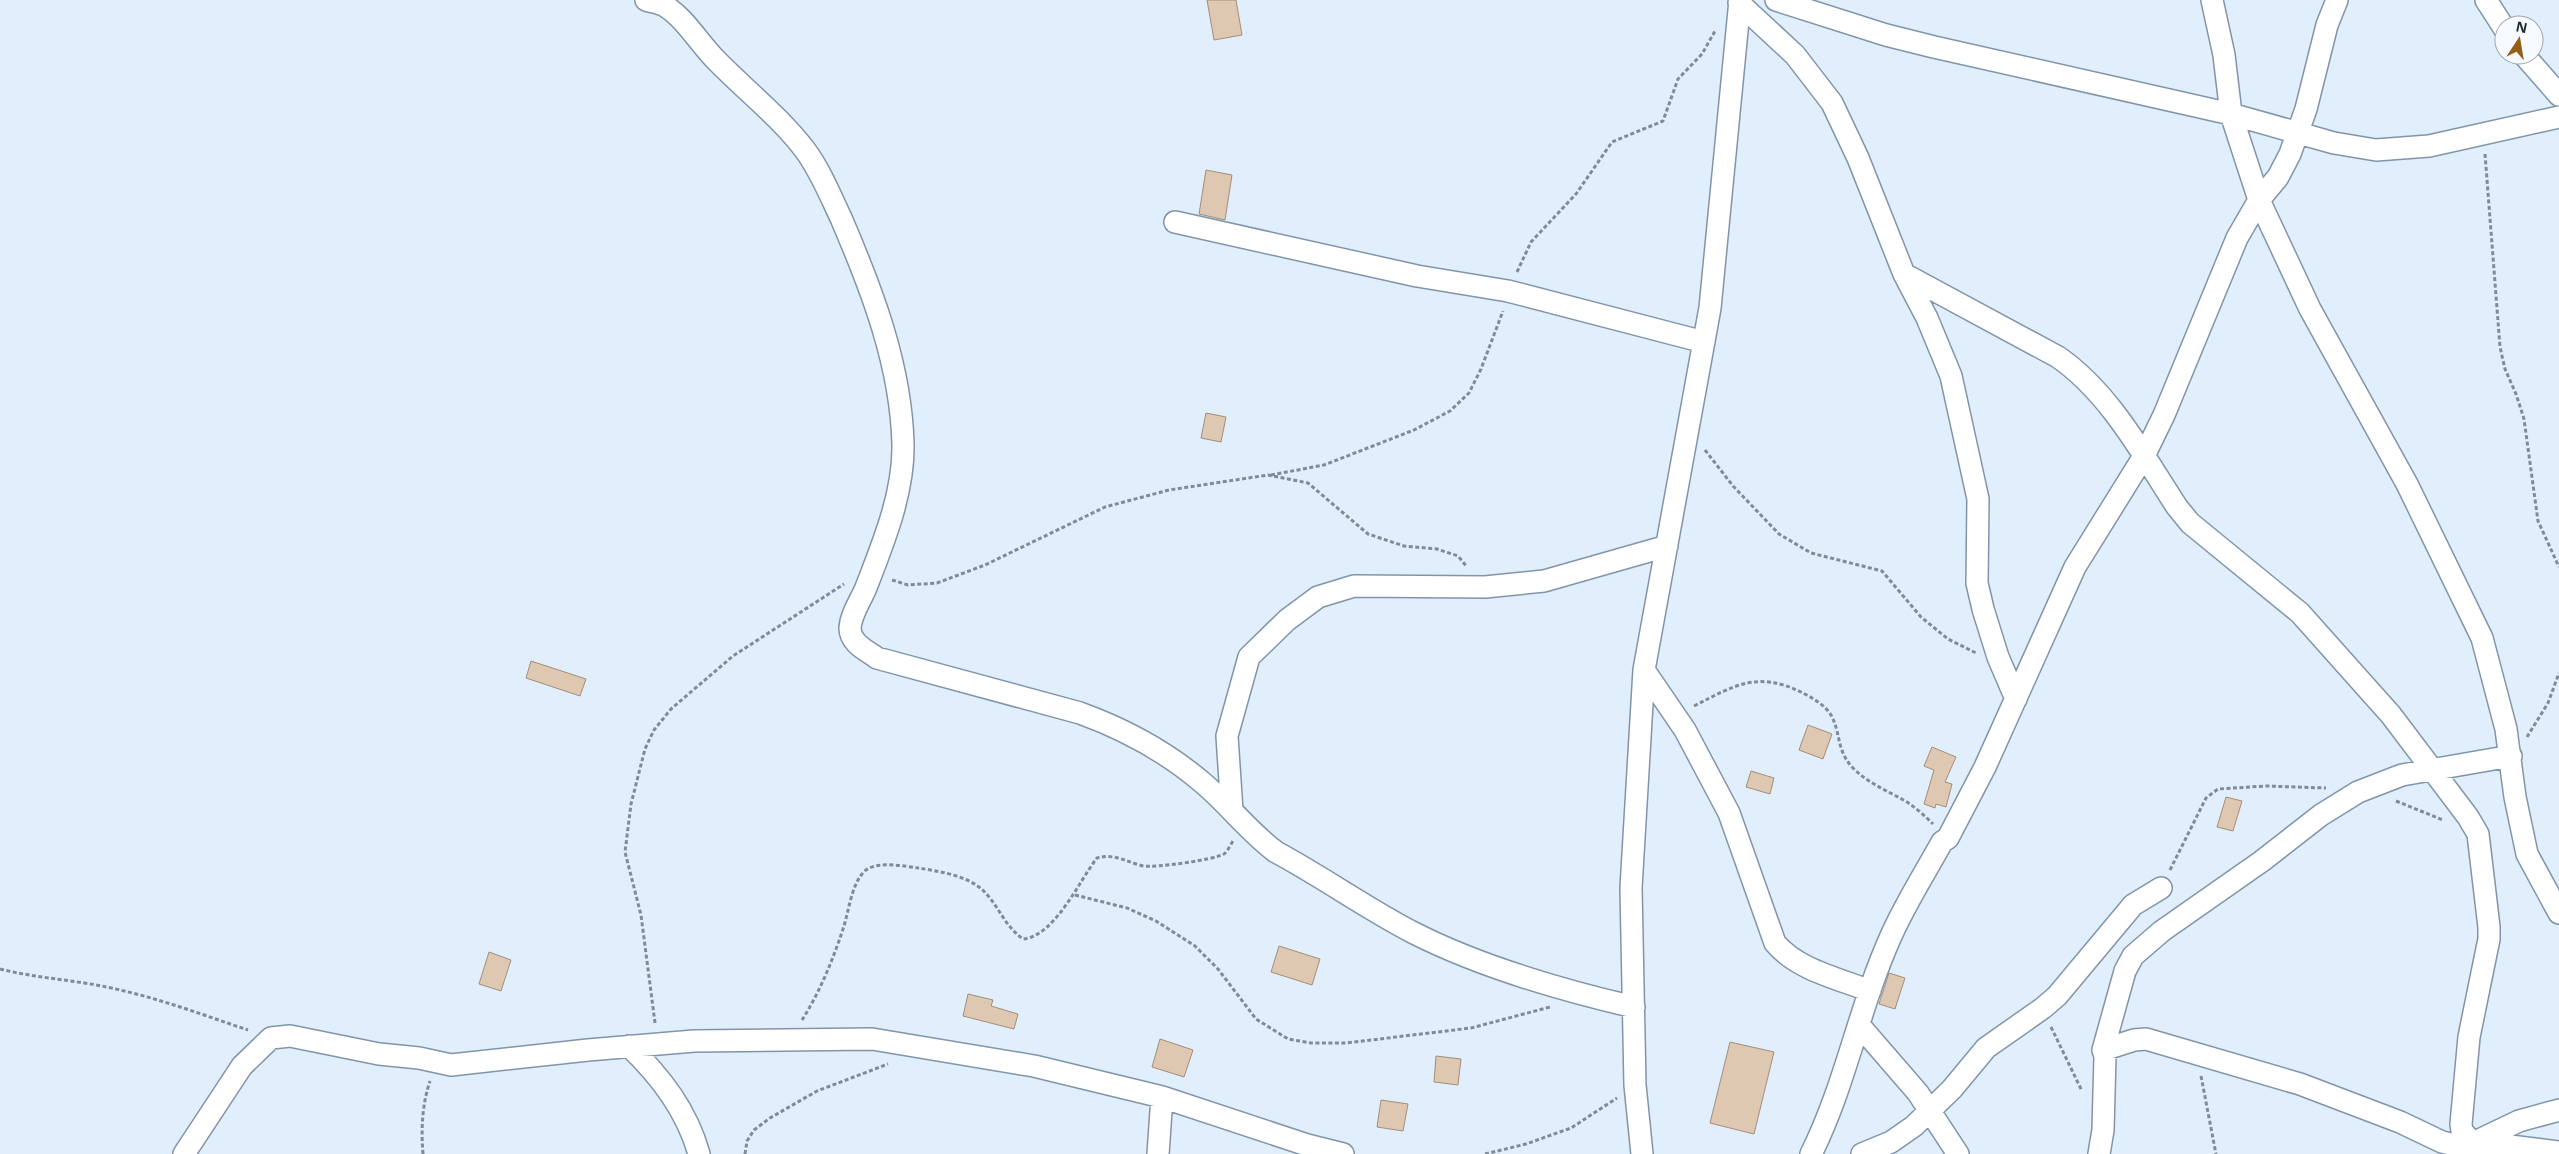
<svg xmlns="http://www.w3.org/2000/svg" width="2559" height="1154" viewBox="0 0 2559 1154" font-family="'Noto Sans',sans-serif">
	<rect width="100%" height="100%" fill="#e1eefc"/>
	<path fill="#dec8b2" stroke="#a38e79" d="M1207,0H1236L1242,35L1214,40Z
		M1206,170L1232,175L1225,220L1199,214Z
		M1206,413L1226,417L1221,442L1201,438Z
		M531,661L586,679L580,696L526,678Z
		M1808,725L1832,734L1823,759L1799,750Z
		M1932,747L1956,757L1945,782L1952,784L1946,807L1936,804L1935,808L1924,804L1934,770L1924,766Z
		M1751,771L1774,778L1770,794L1746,787Z
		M2226,797L2242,801L2233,831L2217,827Z
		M1279,946L1320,959L1312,985L1271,972Z
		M489,952L511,960L501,991L479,984Z
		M1889,973L1905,978L1895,1009L1879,1004Z
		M968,994L993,1000L991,1006L1018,1014L1014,1029L963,1016Z
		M1160,1039L1193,1050L1184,1077L1152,1067Z
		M1730,1042L1774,1052L1754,1134L1710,1123Z
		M1436,1056L1461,1059L1458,1085L1434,1082Z
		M1381,1100L1408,1104L1403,1131L1377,1127Z"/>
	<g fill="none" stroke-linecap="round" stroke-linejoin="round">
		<g stroke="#8095aa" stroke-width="24">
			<path id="minor" d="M646,0C652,2 660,3 665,6C685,18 699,43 715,59C745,90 779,116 805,150C820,170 830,195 841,218C872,290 901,365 903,444C904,492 884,541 867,585C862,599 851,613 850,628C850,643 866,650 877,658L1080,713C1124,729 1168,753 1203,783C1229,805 1249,832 1276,852C1323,877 1367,909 1414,933C1481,967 1561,990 1634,1007
				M1776,0L1886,35L1934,47L2231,114L2334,143L2376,150L2429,146L2559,117
				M2212,0L2224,55L2231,114L2259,200L2310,309L2407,484L2482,638L2506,729L2515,797L2527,854L2559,913
				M2486,0L2504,28
				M1739,3L1795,55L1832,103L1858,158L1904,274L1927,318L1951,376L1978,499L1977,583L1983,609L1998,657L2016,699
				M2524,55L2559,95
				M1175,222L1417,276L1508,291L1704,342
				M1904,274L2058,357C2110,393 2143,455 2177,507L2190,523L2300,613L2391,715L2468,817L2478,834L2489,927V939L2469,1037L2461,1124L2462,1131L2473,1143
				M1644,670L1685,730L1729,813L1775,943C1798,970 1837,978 1870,991
				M1232,811L1227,736L1249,657L1287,620L1318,597L1354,586L1485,587L1544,581L1667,546
				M1860,1026L1918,1093L1958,1154
				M629,1046C661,1077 687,1111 699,1154
				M2103,1050L2134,1040L2146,1039L2300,1084L2400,1122L2442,1142L2463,1147L2510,1146L2559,1152
				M2475,1142L2519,1121L2559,1110
				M184,1154L242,1066L271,1038L290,1036L379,1054L419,1058L451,1065L588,1050L694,1041L872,1039L1034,1066L1162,1097L1307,1145L1343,1154
				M1158,1154L1162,1097
				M1642,1154L1635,1085L1631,888L1644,670L1710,308L1740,0
				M1811,1154C1846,1084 1859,1007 1891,936C1905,904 1925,873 1942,842L1948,838L1985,767L2075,567L2144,456L2164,415L2237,238L2259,200L2278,177L2290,154L2306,109L2327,25L2337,0
				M1862,1154L1891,1142L1914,1126L1952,1089L1986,1048L2043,1008L2057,996L2133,905L2161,888
				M2099,1154L2103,1130L2105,1056L2103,1050L2125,971L2133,956L2162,931L2262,861L2321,815L2358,792L2402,775L2511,756"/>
		</g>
		<path stroke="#818b97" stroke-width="3" stroke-dasharray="4 2.5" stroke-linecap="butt" d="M2485,154L2500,347L2505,369L2516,394L2524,419L2538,521L2559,567
			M1517,272L1531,242L1576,194L1612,142L1663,121L1678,79L1702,54L1715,31
			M1705,450L1733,486L1779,534L1811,553L1882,571L1921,617L1948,639L1976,653
			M1271,475L1324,465L1414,430L1450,411L1469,393L1481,369L1503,311
			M892,580L908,585L937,583L985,565L1105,507L1169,490L1268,475L1308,483L1368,534L1404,546L1437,549L1458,556L1467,567
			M1694,706C1735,685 1757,671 1801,692C1811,697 1825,705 1831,715C1841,733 1836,749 1852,767C1867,783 1888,791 1907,802C1916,808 1925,816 1933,824
			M2527,737L2548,703L2559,673
			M2396,801L2443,820
			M2170,870L2206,798L2218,789L2266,786L2326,788
			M1075,895L1127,908L1156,921L1195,946L1218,969L1256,1019L1288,1039L1311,1043H1346L1471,1028L1550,1007
			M0,969C40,979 80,980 120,990C164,1000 206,1016 248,1030
			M802,1020C820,992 834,957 844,926C849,910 852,881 866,870C879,861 903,866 918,868C938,871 963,875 979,887C998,902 1002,924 1023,939C1055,936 1079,881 1097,858C1114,853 1127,862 1143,866C1155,868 1213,860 1224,854C1228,851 1230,845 1233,841
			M655,1023L641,915L625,852L631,804L645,749L654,730L671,709L733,656L844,584
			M2051,1027L2082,1091
			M2201,1076L2216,1154
			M423,1154C421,1129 422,1105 430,1081
			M745,1154L747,1141L754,1130L770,1118L817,1091L888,1064
			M1485,1154L1526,1144L1571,1128L1617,1098"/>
		<use href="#minor" stroke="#fff" stroke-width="21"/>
	</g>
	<g transform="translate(2519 40) rotate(12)"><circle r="24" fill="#f6faff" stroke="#a1a7ad"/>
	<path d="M0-4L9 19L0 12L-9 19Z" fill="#965f18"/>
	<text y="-8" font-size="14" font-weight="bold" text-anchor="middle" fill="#222a33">N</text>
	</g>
</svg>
